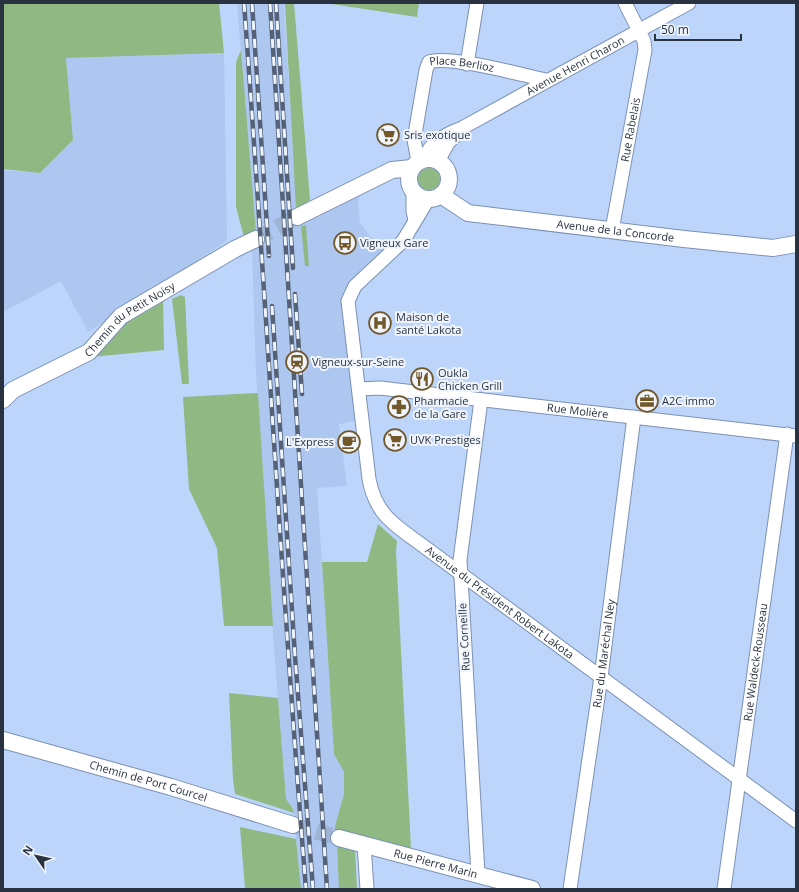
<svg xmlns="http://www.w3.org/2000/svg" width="799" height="892" viewBox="0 0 799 892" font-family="'Open Sans',sans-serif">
	<rect width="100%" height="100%" fill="#bdd5fa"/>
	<path fill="#adc7f1" d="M237,3H284L297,222L360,194L358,205L360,222L365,230L376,242L399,254L357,293L343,310L356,421L339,424L347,486L317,488L334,754L344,772V794L335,826L337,844L357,889H301L293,809L286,800L274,648L256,374L252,249L257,245Z
		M224,53L227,241L88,332L61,281L3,312V170L40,173L73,140L66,58Z"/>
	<path fill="#8fb883" d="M3,3H219L224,53L66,58L73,140L40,173L3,169Z
		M285,3H294L310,200L296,210Z
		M325,3H419L417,17Z
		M241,50L256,232L244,237L236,207V62Z
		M418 179a11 11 0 1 1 22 0a11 11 0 1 1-22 0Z
		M306,225L309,266H305L301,226Z
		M181,295L185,297L189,384H182L172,299Z
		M163,300L164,350L91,357L124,322Z
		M258,393L273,626H224L217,548L189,489L183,397Z
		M378,524L397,541L396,552L411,849L335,832V826L344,794V772L334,754L322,562H367Z
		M229,693L278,698L286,799L293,809L294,813L235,794L233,779Z
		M240,827L296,839L301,889H245Z
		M337,844L355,849L357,889H339Z"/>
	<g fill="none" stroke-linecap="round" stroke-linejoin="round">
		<path stroke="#9fb4d5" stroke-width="16" stroke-dasharray="16 8" stroke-linecap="butt" d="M256,239L297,217
			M293,825L339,838"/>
		<g stroke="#7b91b4" stroke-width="15">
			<g id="minor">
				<path d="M467,64L477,3"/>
				<path id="s1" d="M424,159C430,142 446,134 462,128L689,3"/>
				<path id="s2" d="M418,161L414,140L426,70L429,62C449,55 522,75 546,80"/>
				<path d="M438,161L448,143L459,132"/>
				<path d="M413,191V211L415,220"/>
				<path id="s3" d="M429,198L403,241L355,286L348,301L369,479C376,517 397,526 426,548L796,821"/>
				<path id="s4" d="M612,230L645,50L644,41L625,3"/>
				<path id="s5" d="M359,389L380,388L796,436"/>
				<path d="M364,844L367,889"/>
				<path d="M478,874L460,560L481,400"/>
				<path id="s6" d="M570,889L601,677L634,417"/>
				<path id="s7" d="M724,889L787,434"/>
			</g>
		</g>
		<g stroke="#7b91b4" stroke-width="18">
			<g id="tertiary">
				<circle cx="429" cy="179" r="20"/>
				<path id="s8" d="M441,195L468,213L684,239L773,248L796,244"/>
				<path d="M297,217L392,170L412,168"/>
				<path id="s9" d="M3,400L13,390L89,352L121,316L235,249L256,239"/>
				<path id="s10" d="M3,740L171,787L293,825"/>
				<path id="s11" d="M339,838L532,889"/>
			</g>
		</g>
		<use href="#minor" stroke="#fff" stroke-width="13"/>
		<use href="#tertiary" stroke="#fff" stroke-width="16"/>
		<g stroke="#546176" stroke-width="4.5">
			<path id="rail" d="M244,3C266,298 282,594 306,889
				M252,3L269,256
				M270,3L327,889
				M276,3L293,268
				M295,294L302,394
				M272,306L295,656L313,889"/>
		</g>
		<use href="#rail" stroke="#f0f5fc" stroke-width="3" stroke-dasharray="9" stroke-linecap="butt"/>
	</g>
	<defs>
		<g id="supermarket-ring" transform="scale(1.15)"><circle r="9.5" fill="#f0f5fc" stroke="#725729" stroke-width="1.5"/><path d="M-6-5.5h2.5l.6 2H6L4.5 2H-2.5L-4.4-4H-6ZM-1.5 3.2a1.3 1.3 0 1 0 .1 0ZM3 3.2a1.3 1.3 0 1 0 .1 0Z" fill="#725729"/></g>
		<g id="bus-ring" transform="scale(1.15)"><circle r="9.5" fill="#f0f5fc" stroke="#725729" stroke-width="1.5"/><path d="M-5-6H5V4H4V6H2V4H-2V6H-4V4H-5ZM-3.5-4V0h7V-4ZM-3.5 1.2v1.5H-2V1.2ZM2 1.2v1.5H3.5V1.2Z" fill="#725729"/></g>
		<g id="hospital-ring" transform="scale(1.15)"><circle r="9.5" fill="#f0f5fc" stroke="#725729" stroke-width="1.5"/><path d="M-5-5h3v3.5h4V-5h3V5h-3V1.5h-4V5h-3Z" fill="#725729"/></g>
		<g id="station-ring" transform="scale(1.15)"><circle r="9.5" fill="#f0f5fc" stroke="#725729" stroke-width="1.5"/><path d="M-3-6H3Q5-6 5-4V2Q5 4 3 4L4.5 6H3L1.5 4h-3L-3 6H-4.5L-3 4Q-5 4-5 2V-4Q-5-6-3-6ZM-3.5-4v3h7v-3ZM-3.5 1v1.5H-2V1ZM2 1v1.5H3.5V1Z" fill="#725729"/></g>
		<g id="restaurant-ring" transform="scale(1.15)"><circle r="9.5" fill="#f0f5fc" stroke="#725729" stroke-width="1.5"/><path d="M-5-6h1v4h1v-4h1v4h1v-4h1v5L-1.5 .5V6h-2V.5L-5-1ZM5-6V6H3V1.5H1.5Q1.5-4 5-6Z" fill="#725729"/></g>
		<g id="office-ring" transform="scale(1.15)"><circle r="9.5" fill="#f0f5fc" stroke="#725729" stroke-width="1.5"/><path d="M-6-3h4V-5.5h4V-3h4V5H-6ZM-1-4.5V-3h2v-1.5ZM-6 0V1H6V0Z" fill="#725729"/></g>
		<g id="pharmacy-ring" transform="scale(1.15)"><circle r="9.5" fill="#f0f5fc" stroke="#725729" stroke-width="1.5"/><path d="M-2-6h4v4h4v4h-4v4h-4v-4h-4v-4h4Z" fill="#725729"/></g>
		<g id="cafe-ring" transform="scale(1.15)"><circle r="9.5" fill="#f0f5fc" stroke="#725729" stroke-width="1.5"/><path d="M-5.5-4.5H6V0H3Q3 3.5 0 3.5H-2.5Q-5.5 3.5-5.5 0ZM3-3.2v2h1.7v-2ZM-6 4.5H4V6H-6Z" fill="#725729"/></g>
	</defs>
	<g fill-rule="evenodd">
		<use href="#supermarket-ring" x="388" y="135"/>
		<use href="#bus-ring" x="345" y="243"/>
		<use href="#hospital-ring" x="380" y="323"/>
		<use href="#station-ring" x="297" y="362"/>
		<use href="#restaurant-ring" x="422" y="379"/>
		<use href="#office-ring" x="647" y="401"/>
		<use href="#pharmacy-ring" x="399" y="407"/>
		<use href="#supermarket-ring" x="395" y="440"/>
		<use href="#cafe-ring" x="349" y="442"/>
	</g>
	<g text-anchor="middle" stroke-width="4" stroke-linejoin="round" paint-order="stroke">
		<g font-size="11" fill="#293241" stroke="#f0f5fc">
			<text dy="4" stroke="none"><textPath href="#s1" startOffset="180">Avenue Henri Charon</textPath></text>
			<text dy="4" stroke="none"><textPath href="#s2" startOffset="134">Place Berlioz</textPath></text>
			<text dy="4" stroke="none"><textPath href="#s4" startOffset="102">Rue Rabelais</textPath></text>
			<text dy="4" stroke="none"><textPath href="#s8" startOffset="181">Avenue de la Concorde</textPath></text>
			<text dy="4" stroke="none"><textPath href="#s9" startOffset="152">Chemin du Petit Noisy</textPath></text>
			<text dy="4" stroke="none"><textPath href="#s5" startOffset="220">Rue Molière</textPath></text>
			<text dy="4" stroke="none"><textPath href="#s3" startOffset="496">Avenue du Président Robert Lakota</textPath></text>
			<text transform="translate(464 637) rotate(-93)" y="4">Rue Corneille</text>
			<text dy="4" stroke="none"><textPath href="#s6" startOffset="238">Rue du Maréchal Ney</textPath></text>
			<text dy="4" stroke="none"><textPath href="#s7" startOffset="229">Rue Waldeck-Rousseau</textPath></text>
			<text dy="4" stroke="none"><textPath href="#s10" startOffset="151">Chemin de Port Courcel</textPath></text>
			<text dy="4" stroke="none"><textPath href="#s11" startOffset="100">Rue Pierre Marin</textPath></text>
		</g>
		<g font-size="11" fill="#293241" stroke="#f0f5fc" text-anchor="start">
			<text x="404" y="139">Sris exotique</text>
			<text x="360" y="247">Vigneux Gare</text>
			<text x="396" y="321">Maison de<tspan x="396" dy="13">santé Lakota</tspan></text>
			<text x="312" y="366">Vigneux-sur-Seine</text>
			<text x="438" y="377">Oukla<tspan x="438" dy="13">Chicken Grill</tspan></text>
			<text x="414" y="405">Pharmacie<tspan x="414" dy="13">de la Gare</tspan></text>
			<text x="662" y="405">A2C immo</text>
			<text x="410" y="444">UVK Prestiges</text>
			<text x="334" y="446" text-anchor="end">L'Express</text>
		</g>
	</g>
	<rect width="799" height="892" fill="none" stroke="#293241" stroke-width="8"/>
	<g transform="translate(36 856) rotate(304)" stroke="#f0f5fc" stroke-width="3" paint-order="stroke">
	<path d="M0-3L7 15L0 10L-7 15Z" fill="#293241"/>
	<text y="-6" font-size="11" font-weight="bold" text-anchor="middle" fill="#293241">N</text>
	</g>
	<path d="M655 34v6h86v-6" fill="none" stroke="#293241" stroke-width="2"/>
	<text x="661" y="34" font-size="12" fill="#293241" stroke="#f0f5fc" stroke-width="3" paint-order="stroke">50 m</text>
</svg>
